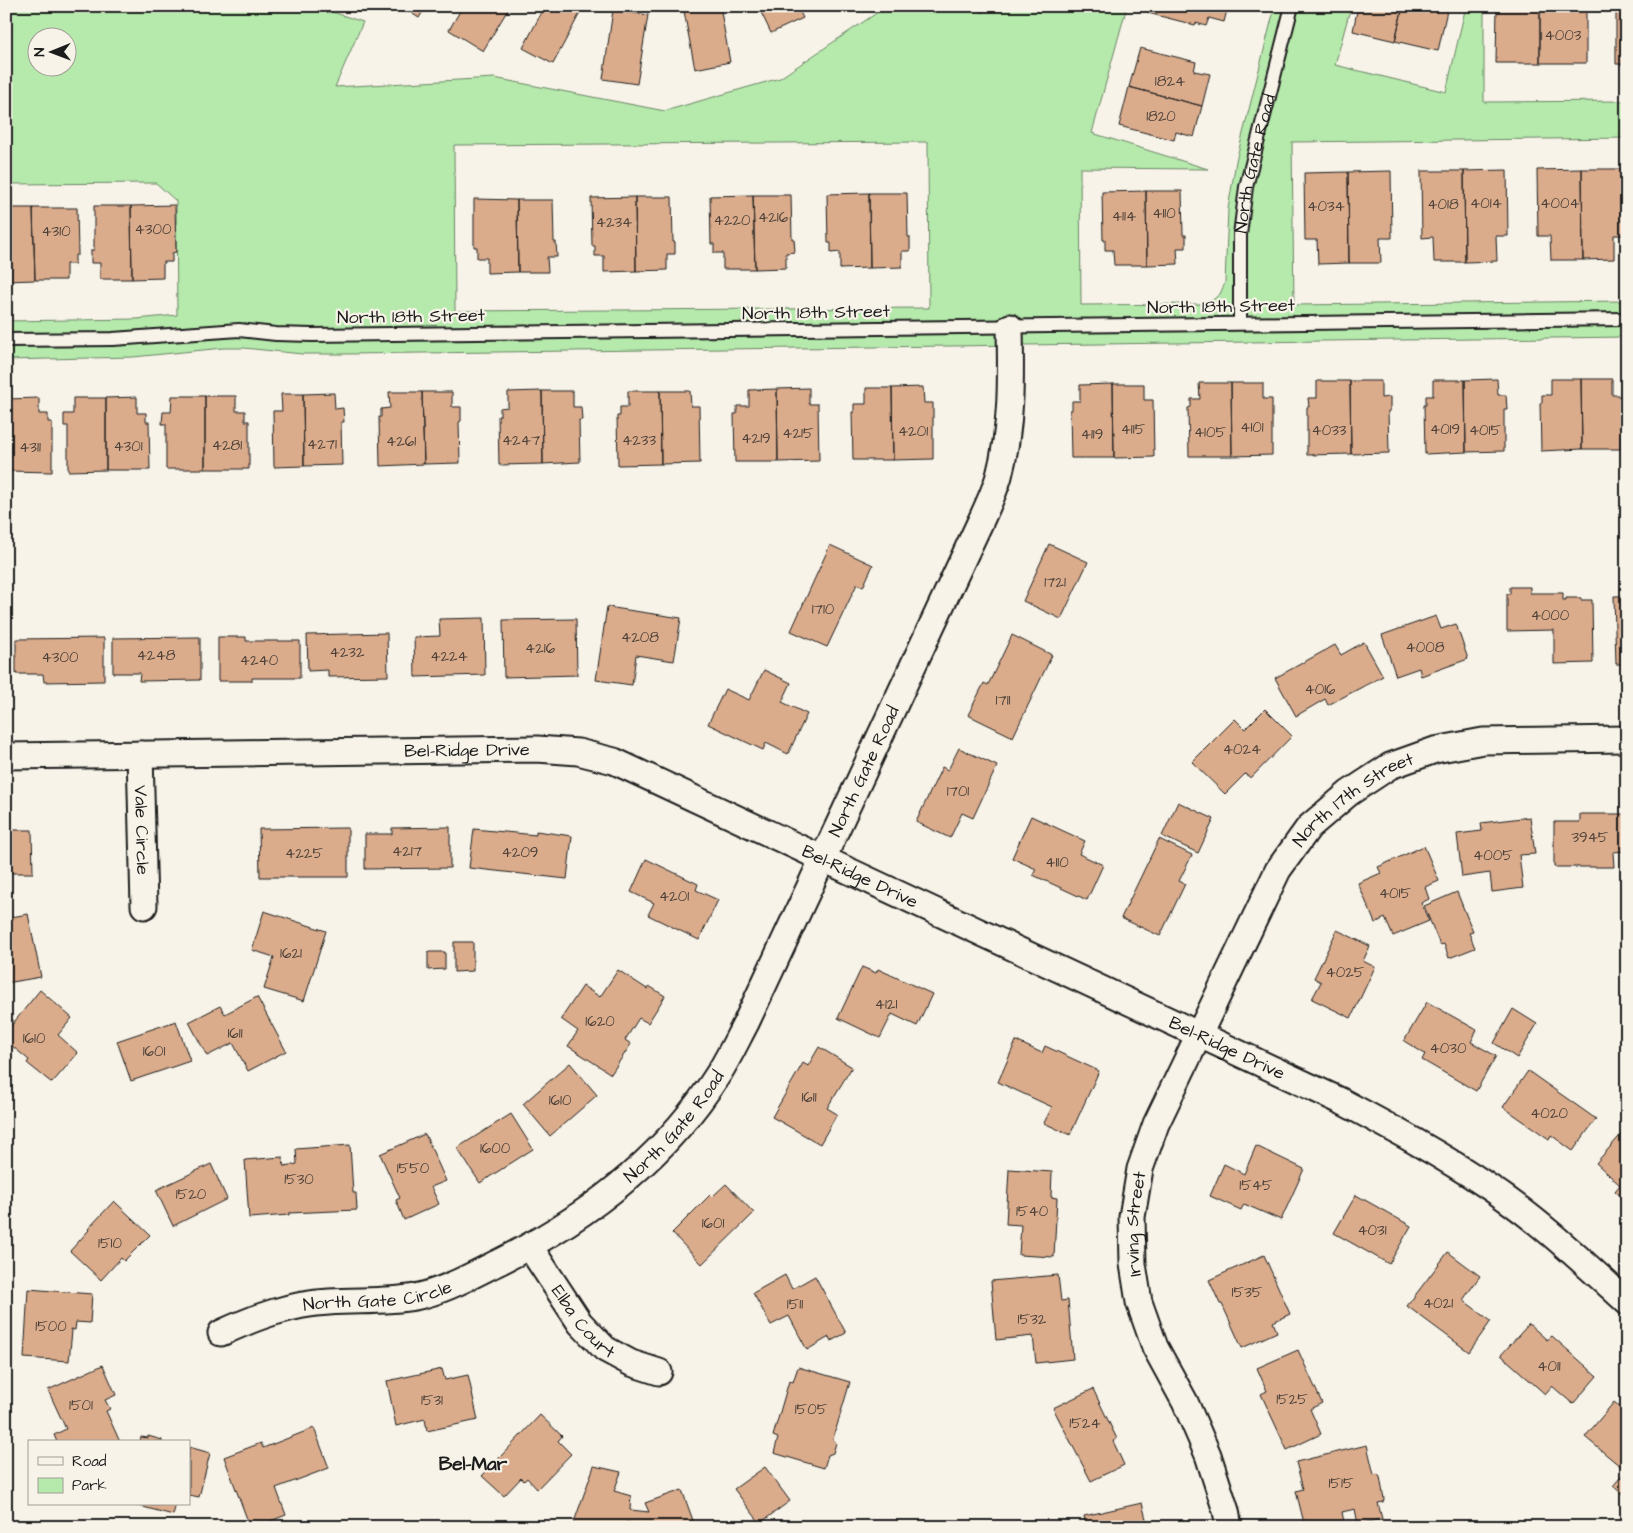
<svg xmlns="http://www.w3.org/2000/svg" width="1633" height="1533" viewBox="0 0 1633 1533" font-family="'Architects Daughter',sans-serif">
	<rect width="100%" height="100%" fill="#f7f3e8"/>
	<filter id="ink" filterUnits="userSpaceOnUse"><feTurbulence type="fractalNoise" baseFrequency=".02" numOctaves="2"/><feDisplacementMap in="SourceGraphic" scale="10" xChannelSelector="R" yChannelSelector="G"/><feConvolveMatrix kernelMatrix="1 2 1 2 8 2 1 2 1" color-interpolation-filters="sRGB"/></filter>
	<g filter="url(#ink)">
		<path fill="#b6eaac" stroke="#698364" fill-rule="evenodd" d="M7,6H314L363,22L335,87L494,78L665,111L780,78L887,6H972L983,13L985,6H1127L1092,133L1208,169L1080,168L1081,305L1200,304L1209,303L1220,294L1225,283L1228,209L1236,161L1275,6H1351L1335,65L1446,92L1466,6H1484V102L1627,101V138L1292,142L1294,305L1627,301V337L347,354H302L244,348H223L133,357L6,360V321L137,319L177,315L176,201L156,183L6,184V34L12,26ZM38,38H68V68H38ZM928,142L929,308L455,311L454,145Z"/>
		<path fill="#dbac8c" stroke="#1c1c1c" d="M400,6H426L419,18Z
			M463,6H510L483,51L449,30Z
			M545,6H568L580,13L553,64L523,48Z
			M683,6H720L730,62L695,69Z
			M758,6H797L803,18L771,33Z
			M1150,6H1228L1224,22L1209,18L1206,26L1196,23L1195,25L1148,13Z
			M1358,6H1403L1395,41L1353,31Z
			M1403,6H1448L1438,51L1395,41Z
			M1497,6H1540V63H1496Z
			M1540,6H1586V63H1540Z
			M1616,6H1627V64H1616Z
			M613,10L648,15L637,84L603,79Z
			M1140,48L1196,62L1194,71L1210,74L1202,106L1129,87Z
			M1129,87L1202,106L1194,137L1176,132L1174,140L1119,126Z
			M1582,169L1583,260H1551L1550,236H1538L1537,170Z
			M1582,169H1625L1626,235H1614V259L1583,260Z
			M1507,170L1508,236H1496L1497,261L1465,262L1464,171Z
			M1391,171L1392,238H1380L1381,263H1349L1348,172Z
			M1421,171H1464L1465,262H1434L1433,237L1422,238Z
			M1348,172L1349,263L1318,264L1317,240H1305L1304,173Z
			M1146,191H1182L1183,235H1186V248H1177L1178,264L1147,265Z
			M1146,191L1147,265H1114L1113,250H1105V240H1103L1102,192Z
			M869,193H907L908,237H910V251H902V267L870,268Z
			M869,193L870,268L840,269V252L831,253V243H828L827,194Z
			M753,195H791L792,239H794L795,252L786,253V268L755,269Z
			M753,195L755,269H723V253H714V244H711L710,196Z
			M635,197H672L673,242H675V254H667V270L636,271Z
			M635,197L636,271L604,272V256H595V246H592L591,198Z
			M474,199L517,200L518,272L487,273V258H477V247H474Z
			M517,200H553L554,242H556L557,257H547L548,272H518Z
			M175,205L176,252L172,253V262H163V278L132,279L131,206Z
			M94,206H131L132,279H100V263H91V250H94Z
			M6,208H33L35,280L6,281Z
			M33,208H77L78,255H75V264H66V280H35Z
			M1497,379L1498,395H1506L1507,409H1504V451L1466,452L1465,380Z
			M1551,379H1581L1582,449L1541,451L1540,403H1542V395H1551Z
			M1581,379H1612V395H1622L1621,449H1582Z
			M1433,380H1465L1466,452L1425,454L1424,405H1426V396H1433Z
			M1317,381H1350L1351,454L1307,455V407H1309L1308,398H1317Z
			M1350,381H1381V398L1390,397V411H1388L1389,453L1351,454Z
			M1199,383H1231L1232,456H1189L1188,408L1191,407V399H1200Z
			M1231,383H1263V399H1272V455L1232,456Z
			M1113,384H1144V400H1153L1154,457L1114,458Z
			M1113,384L1114,458H1071L1070,410H1072V401H1080V385Z
			M923,387L924,403H933V459L893,460L892,388Z
			M809,388V404H818L819,461L778,462L777,389Z
			M866,388H892L893,460H853L852,412H854V404H866Z
			M777,389L778,462H735L734,414H737V406H749V390Z
			M542,391L543,464L499,465L498,416H500V408L508,407V392Z
			M542,391H573V407H581L582,420H579L580,462L543,464Z
			M628,391H660L661,464L618,465L617,416H620V407H628Z
			M660,391H690L691,406H699L700,463L661,464Z
			M389,392H422L424,464L380,466L379,417H381V409L390,408Z
			M422,392H452V407H461V421L459,422L460,463L424,464Z
			M334,393L335,409L343,408L344,422H341L342,465L304,466L303,394Z
			M281,394H303L304,466L274,467L273,411H282Z
			M172,396H205V469H166V424H162L163,412H171Z
			M205,396H236V411H245V421H249V469H205Z
			M137,397V413H146V422H149L150,470H106V398Z
			M39,398V414H48V422H52V472L8,471L7,399Z
			M73,398H106V470L68,471V426H64V414H73Z
			M6,399H7L8,471H6Z
			M1049,544L1088,562L1061,619L1023,601Z
			M830,545L873,565L863,587L857,584L827,647L791,631Z
			M1510,587H1530V593H1563V600H1566V598H1581V600H1592L1593,663L1554,664V630L1507,631V594H1510Z
			M1614,596H1627V664H1616Z
			M607,607L681,618L674,661L636,655L632,685L596,680Z
			M1436,616L1441,629L1456,624L1468,659L1421,676L1419,668L1396,676L1382,635Z
			M484,618L485,675L415,677L414,637L440,636L439,619Z
			M576,619L577,675L504,677L503,620Z
			M387,633L388,676L328,677V670L308,671L307,635Z
			M1012,635L1052,655L1013,737L968,715L984,683L988,685Z
			M200,637V680L139,681L140,673H113V638Z
			M218,637H246V641H300V678H252V681H218Z
			M104,638V681L44,682L43,674H16V639Z
			M1364,642L1383,676L1328,705L1325,699L1296,716L1275,678L1335,645L1341,655Z
			M764,670L791,683L782,702L807,714L788,754L766,743L763,750L708,724L725,689L749,700Z
			M1265,709L1292,736L1251,778L1245,774L1225,794L1192,762L1235,719L1245,729Z
			M959,748L997,766L973,818L962,813L950,838L916,822L942,767L948,770Z
			M1178,802L1214,819L1198,853L1162,836Z
			M1580,814H1627V851L1613,852L1614,867H1554V822H1580Z
			M1031,816L1085,841L1079,854L1103,865L1087,900L1033,875L1036,869L1012,858Z
			M1530,817L1535,854L1519,855L1523,888L1492,892L1490,873L1462,877L1457,834L1482,831L1481,823Z
			M450,827V868L365,869V834H392V828Z
			M348,828V877H260L259,829Z
			M474,829L536,835V831L572,836L567,879L469,868Z
			M6,830H32L33,873H6Z
			M1159,839L1192,855L1179,881L1185,884L1160,936L1121,918Z
			M1424,846L1439,881L1425,887L1429,899L1421,903L1429,921L1393,936L1385,918L1375,923L1358,883L1381,873L1378,867Z
			M646,859L698,884L696,890L718,900L699,940L648,915L654,903L631,892Z
			M1457,892L1473,932L1469,933L1475,948L1449,958L1444,944L1440,945L1424,906Z
			M264,911L326,931L304,1001L264,989L274,957L252,950Z
			M28,914L41,977L6,983V918Z
			M1337,930L1370,946L1363,961L1375,967L1351,1018L1312,999L1321,982L1314,978Z
			M454,942H473V971L454,972Z
			M428,952H445V969L428,970Z
			M862,967L876,973L878,969L932,994L917,1026L892,1014L880,1038L838,1018Z
			M618,970L647,989L649,986L665,996L648,1023L639,1018L625,1040L631,1044L611,1074L568,1046L578,1031L561,1019L583,986L600,997Z
			M40,990L72,1018L58,1035L78,1053L52,1083L27,1063L29,1060L6,1041V1032Z
			M257,997L286,1051L248,1071L233,1043L207,1056L189,1022L220,1006L225,1014Z
			M1427,1002L1477,1030L1471,1042L1496,1056L1476,1091L1422,1060L1425,1054L1404,1041Z
			M1513,1009L1537,1024L1517,1058L1494,1043Z
			M176,1021L190,1061L131,1081L117,1041Z
			M1016,1041L1042,1053L1045,1046L1099,1071L1070,1135L1044,1123L1052,1107L998,1082Z
			M819,1047L852,1067L827,1108L837,1114L820,1144L772,1117L803,1063L808,1066Z
			M570,1063L597,1095L550,1136L523,1104Z
			M1528,1071L1596,1119L1573,1151L1551,1135L1549,1139L1503,1107Z
			M511,1114L533,1149L480,1183L457,1148Z
			M1625,1130L1627,1131V1202L1615,1191L1620,1185L1596,1163Z
			M425,1134L446,1181L431,1187L439,1204L404,1220L396,1200L400,1198L380,1154Z
			M350,1145L353,1193H356L357,1210L289,1213V1215L249,1218L245,1160L283,1157L284,1166L297,1164L296,1149Z
			M1256,1146L1304,1169L1281,1220L1244,1204L1241,1210L1210,1196L1224,1164L1244,1174Z
			M211,1164L227,1199L173,1226L156,1190Z
			M1009,1169L1052,1172L1051,1197L1057,1198L1054,1257L1019,1255L1021,1225L1006,1224Z
			M726,1184L754,1213L702,1264L672,1233L710,1195L712,1197Z
			M1356,1195L1411,1226L1389,1264L1334,1233Z
			M114,1201L150,1235L124,1261L121,1258L101,1280L70,1251L89,1230L88,1229Z
			M1448,1252L1480,1276L1463,1300L1491,1321L1469,1352L1407,1306Z
			M1264,1255L1290,1314L1273,1322L1277,1332L1242,1348L1222,1304H1220L1209,1280Z
			M785,1275L792,1289L815,1276L846,1333L831,1341L829,1337L807,1350L789,1316L771,1325L753,1293Z
			M1058,1275L1061,1301L1068,1300L1073,1359L1036,1363L1033,1336L996,1340L991,1281Z
			M28,1289L92,1294L90,1323L76,1322L75,1330L71,1329L72,1331L69,1361L24,1358Z
			M1529,1324L1547,1340L1552,1336L1597,1376L1573,1404L1552,1386L1545,1394L1501,1355Z
			M1298,1350L1322,1403L1310,1409L1321,1434L1287,1450L1261,1394L1267,1391L1257,1368Z
			M103,1365L116,1395L105,1400L110,1409L106,1411L120,1442H57L54,1435L66,1429L48,1390Z
			M798,1367L850,1382L833,1439L836,1443L833,1453L828,1455L824,1468L774,1453L778,1438L773,1436L789,1381L793,1382Z
			M442,1369L445,1380L468,1375L478,1420L427,1431L425,1419L396,1426L387,1381Z
			M1093,1389L1117,1439L1113,1441L1124,1465L1091,1481L1053,1408Z
			M1614,1402L1627,1413V1498L1613,1486L1626,1471L1585,1437Z
			M540,1415L562,1436L558,1441L571,1454L537,1489L527,1478L524,1481L521,1478L504,1496L482,1476Z
			M314,1428L329,1468L276,1488L286,1515L255,1527H250L224,1457L261,1443L263,1448Z
			M148,1436L162,1440V1442H140L141,1437L148,1438Z
			M1367,1445L1374,1475L1377,1474L1380,1477L1384,1499L1383,1502L1378,1503L1382,1519L1358,1524L1355,1509L1342,1512L1345,1527H1305L1296,1491L1303,1489L1296,1462Z
			M189,1447L210,1453L199,1497L189,1495Z
			M594,1466L621,1472L614,1491L631,1496L630,1510L649,1512L645,1503L682,1490L695,1526L653,1527L626,1522L625,1527H577L573,1525Z
			M765,1467L790,1501L760,1523L734,1489Z
			M1142,1503L1148,1527H1086L1084,1516Z
			M132,1504H176L173,1515Z"/>
		<g fill="none" stroke-linecap="round" stroke-linejoin="round">
			<g stroke="#1c1c1c" stroke-width="16">
				<g id="lane">
					<path id="s1" d="M1240,323V235L1246,187L1292,6"/>
					<path d="M6,340L113,339L239,330L276,334L312,335L1627,319"/>
				</g>
			</g>
			<g stroke="#1c1c1c" stroke-width="29">
				<g id="street">
					<path id="s2" d="M140,754L144,906"/>
					<path id="s3" d="M6,756L537,749L578,752L614,761L1341,1101C1392,1128 1442,1155 1489,1187C1539,1220 1583,1262 1627,1302"/>
					<path id="s4" d="M530,1247L580,1323L605,1349L631,1363L659,1372"/>
					<path id="s5" d="M221,1333C256,1317 290,1304 329,1302C358,1300 387,1302 415,1297C445,1291 472,1275 499,1262C587,1218 666,1157 719,1073C729,1057 737,1040 746,1023L983,516C989,503 995,490 999,476C1012,427 1011,377 1010,327"/>
					<path id="s6" d="M1229,1527L1226,1511L1208,1455L1185,1402L1155,1347L1139,1302L1133,1264L1132,1217L1140,1169L1156,1124L1278,870L1309,827L1349,793L1390,766L1435,750L1483,741L1627,739"/>
				</g>
			</g>
			<use href="#lane" stroke="#f7f3e8" stroke-width="12"/>
			<use href="#street" stroke="#f7f3e8" stroke-width="25"/>
		</g>
	</g>
	<g text-anchor="middle" stroke-width="4.5" stroke-linejoin="round" paint-order="stroke">
		<g font-size="15" fill="#4c4038">
			<text x="1563" y="40">4003</text>
			<text x="1170" y="86">1824</text>
			<text x="1161" y="121">1820</text>
			<text x="1486" y="208">4014</text>
			<text x="1560" y="208">4004</text>
			<text x="1443" y="209">4018</text>
			<text x="1326" y="211">4034</text>
			<text x="1164" y="218">4110</text>
			<text x="1124" y="221">4114</text>
			<text x="773" y="222">4216</text>
			<text x="732" y="225">4220</text>
			<text x="614" y="227">4234</text>
			<text x="153" y="234">4300</text>
			<text x="56" y="236">4310</text>
			<text x="1252" y="432">4101</text>
			<text x="1133" y="434">4115</text>
			<text x="1445" y="434">4019</text>
			<text x="1329" y="435">4033</text>
			<text x="1485" y="435">4015</text>
			<text x="913" y="436">4201</text>
			<text x="1210" y="437">4105</text>
			<text x="798" y="438">4215</text>
			<text x="1092" y="439">4119</text>
			<text x="756" y="443">4219</text>
			<text x="521" y="445">4247</text>
			<text x="639" y="445">4233</text>
			<text x="401" y="446">4261</text>
			<text x="322" y="449">4271</text>
			<text x="227" y="450">4281</text>
			<text x="128" y="451">4301</text>
			<text x="30" y="452">4311</text>
			<text x="1055" y="587">1721</text>
			<text x="823" y="614">1710</text>
			<text x="1550" y="620">4000</text>
			<text x="640" y="642">4208</text>
			<text x="1425" y="652">4008</text>
			<text x="540" y="653">4216</text>
			<text x="347" y="657">4232</text>
			<text x="156" y="660">4248</text>
			<text x="449" y="661">4224</text>
			<text x="60" y="662">4300</text>
			<text x="259" y="665">4240</text>
			<text x="1320" y="694">4016</text>
			<text x="1003" y="705">1711</text>
			<text x="1242" y="754">4024</text>
			<text x="958" y="796">1701</text>
			<text x="1590" y="842">3945</text>
			<text x="407" y="856">4217</text>
			<text x="520" y="857">4209</text>
			<text x="304" y="858">4225</text>
			<text x="1493" y="860">4005</text>
			<text x="1057" y="867">4110</text>
			<text x="1395" y="898">4015</text>
			<text x="674" y="901">4201</text>
			<text x="291" y="958">1621</text>
			<text x="1345" y="977">4025</text>
			<text x="886" y="1009">4121</text>
			<text x="600" y="1026">1620</text>
			<text x="235" y="1038">1611</text>
			<text x="34" y="1043">1610</text>
			<text x="1448" y="1053">4030</text>
			<text x="154" y="1056">1601</text>
			<text x="809" y="1102">1611</text>
			<text x="560" y="1105">1610</text>
			<text x="1549" y="1118">4020</text>
			<text x="495" y="1153">1600</text>
			<text x="413" y="1173">1550</text>
			<text x="299" y="1184">1530</text>
			<text x="1256" y="1190">1545</text>
			<text x="191" y="1199">1520</text>
			<text x="1032" y="1216">1540</text>
			<text x="713" y="1228">1601</text>
			<text x="1372" y="1235">4031</text>
			<text x="110" y="1248">1510</text>
			<text x="1247" y="1297">1535</text>
			<text x="1438" y="1308">4021</text>
			<text x="795" y="1309">1511</text>
			<text x="1032" y="1324">1532</text>
			<text x="51" y="1331">1500</text>
			<text x="1549" y="1371">4011</text>
			<text x="1292" y="1404">1525</text>
			<text x="432" y="1405">1531</text>
			<text x="81" y="1410">1501</text>
			<text x="811" y="1414">1505</text>
			<text x="1085" y="1428">1524</text>
			<text x="1341" y="1488">1515</text>
		</g>
		<g font-size="18" fill="#1c1c1c" stroke="#f7f3e8">
			<text dy="6" stroke="none"><textPath href="#s1" startOffset="161">North Gate Road</textPath></text>
			<text transform="translate(1221 306) rotate(-1)" y="6">North 18th Street</text>
			<text transform="translate(816 312) rotate(-1)" y="6">North 18th Street</text>
			<text transform="translate(411 316) rotate(-1)" y="6">North 18th Street</text>
			<text dy="6" stroke="none"><textPath href="#s3" startOffset="461">Bel-Ridge Drive</textPath></text>
			<text dy="6" stroke="none"><textPath href="#s5" startOffset="919">North Gate Road</textPath></text>
			<text dy="6" stroke="none"><textPath href="#s6" startOffset="812">North 17th Street</textPath></text>
			<text dy="6" stroke="none"><textPath href="#s2" startOffset="76">Vale Circle</textPath></text>
			<text dy="6" stroke="none"><textPath href="#s3" startOffset="881">Bel-Ridge Drive</textPath></text>
			<text dy="6" stroke="none"><textPath href="#s3" startOffset="1286">Bel-Ridge Drive</textPath></text>
			<text dy="6" stroke="none"><textPath href="#s5" startOffset="514">North Gate Road</textPath></text>
			<text dy="6" stroke="none"><textPath href="#s6" startOffset="322">Irving Street</textPath></text>
			<text dy="6" stroke="none"><textPath href="#s5" startOffset="162">North Gate Circle</textPath></text>
			<text dy="6" stroke="none"><textPath href="#s4" startOffset="92">Elba Court</textPath></text>
		</g>
		<g font-size="19" font-weight="bold" fill="#1c1c1c" stroke="#f7f3e8">
			<text x="473" y="1470">Bel-Mar</text>
		</g>
	</g>
	<rect width="1633" height="1533" fill="none" stroke="#f7f3e8" stroke-width="25"/>
	<rect x="12" y="12" width="1608" height="1508" fill="none" stroke="#1c1c1c" stroke-width="2" filter="url(#ink)"/>
	<rect x="28" y="1440" width="162" height="65" fill="#f7f3e8" stroke="#9f9d96"/>
	<rect x="38" y="1457" width="25" height="8" fill="#f7f3e8" stroke="#9f9d96"/>
	<text x="72" y="1466" font-size="15" fill="#1c1c1c">Road</text>
	<rect x="38" y="1478" width="25" height="15" fill="#b6eaac" stroke="#9f9d96"/>
	<text x="72" y="1490" font-size="15" fill="#1c1c1c">Park</text>
	<g transform="translate(52 52) rotate(269)"><circle r="24" fill="#f7f3e8" stroke="#9f9d96"/>
	<path d="M0-4L9 19L0 12L-9 19Z" fill="#1c1c1c"/>
	<text y="-8" font-size="14" font-weight="bold" text-anchor="middle" fill="#1c1c1c">N</text>
	</g>
</svg>
